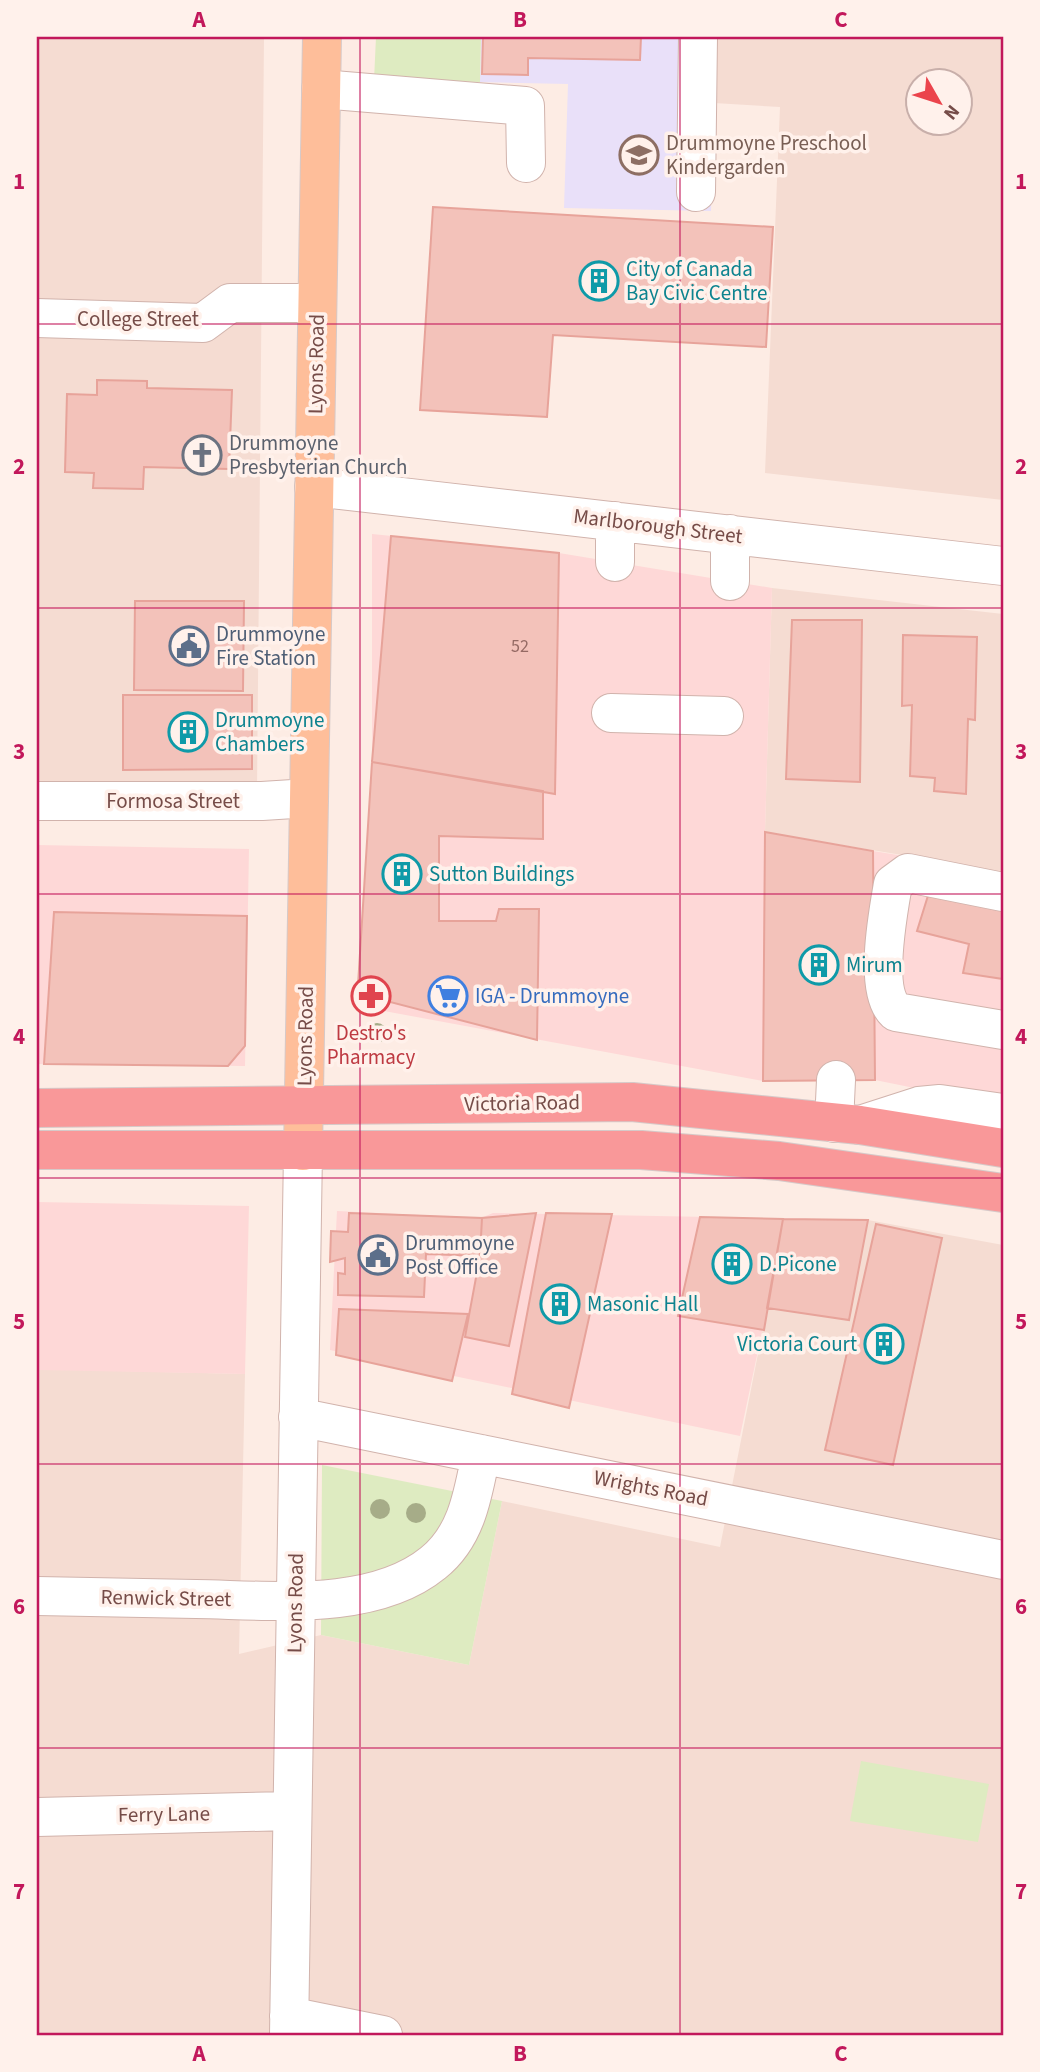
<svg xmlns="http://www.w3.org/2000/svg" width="1040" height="2072" viewBox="0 0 1040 2072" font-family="'Source Sans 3',sans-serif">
	<rect width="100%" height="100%" fill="#fdece4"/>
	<path fill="#f5dcd2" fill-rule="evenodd" d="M37,37H264L257,790L37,782Z
		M716,37H1003V500L765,473L780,107L714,103ZM918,80H960V122H918Z
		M772,588L1003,614V872L765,832Z
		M868,1220L1003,1245V2035H37V1369L245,1374L239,1654L321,1635L469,1665L502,1501L720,1547L767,1308L849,1320Z"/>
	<path fill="#fed8d7" d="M372,534L559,553L772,588L765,832L763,1081L357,1006L372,762Z
		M37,845L249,849L245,1066L37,1064Z
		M873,851L1003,872V1106L875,1080Z
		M37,1202L249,1206L245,1374L37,1370Z
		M337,1211L481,1218L493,1213L868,1220L849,1320L767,1308L740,1436L330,1350Z"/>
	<path fill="#e9e0f9" d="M481,37H716L711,211L564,208L568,84L480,82Z"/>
	<path fill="#deebc1" d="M376,37H481L480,82L374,80Z
		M322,1465L502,1501L469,1665L321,1635Z
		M861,1761L989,1784L978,1842L850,1821Z"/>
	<path fill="#f3c2ba" stroke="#e7a39a" stroke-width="2" d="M483,37H641L640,60L528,58V75L482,74Z
		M433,207L773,227L766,347L553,335L547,417L420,410Z
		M97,380L147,381V388L232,390L229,469L144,467L143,489L93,488L94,473L65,472L67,394L97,395Z
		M391,536L559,553L555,794L372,762Z
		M135,601H244L243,691L134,690Z
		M792,620H862L860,782L786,779Z
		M903,635L977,637L975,720L968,719L966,794L934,791L935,778L910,776L912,705L902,706Z
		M123,695H252V769L123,770Z
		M372,762L543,791V839L439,836V921H496L499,909H539L537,1040L363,995L358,985Z
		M765,832L873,851L875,1080L763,1081Z
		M931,886L1003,901V979L963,973L969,944L917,931Z
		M54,912L247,916L245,1046L228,1066L44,1064Z
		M349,1213L482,1218L480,1256L426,1254L424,1297L338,1295V1273L345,1274V1258L330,1262L331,1231L348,1232Z
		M536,1213L509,1346L465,1337L480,1256L482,1218Z
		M546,1213L612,1214L569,1408L512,1394Z
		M700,1217L783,1219L764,1330L678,1316Z
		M783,1219L868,1220L849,1320L767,1308Z
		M876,1224L942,1238L893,1465L825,1450Z
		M339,1309L468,1314L452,1381L336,1355Z"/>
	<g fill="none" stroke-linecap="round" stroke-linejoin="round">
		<g stroke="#d1b3ac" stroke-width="40">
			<path id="minor" d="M321,89L525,106L526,163
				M696,192L698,37
				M37,318L203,323L230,303H317
				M314,487L1003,566
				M615,562V521
				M730,581V534
				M611,713L724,716
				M37,801H262L309,798
				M1003,892L908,873L893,884C888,913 873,991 896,1012L1003,1030
				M834,1123L836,1080
				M860,1125L919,1106L940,1104L1003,1113
				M298,1417L1003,1560
				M37,1596C90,1597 143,1598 196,1599C269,1600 373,1612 433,1563C467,1536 473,1494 481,1454
				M37,1817L291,1811
				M289,2016L383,2035
				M289,2035L303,1151"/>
		</g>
		<g stroke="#d6c9c8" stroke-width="40">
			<path id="major" d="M303,1151L322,37"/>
		</g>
		<g stroke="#d6c9c8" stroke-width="40">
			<path id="highway" d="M37,1108L632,1102L860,1125L1003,1148
				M37,1150H641L779,1161L1003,1193"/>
		</g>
		<use href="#minor" stroke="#fff" stroke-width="38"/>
		<use href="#major" stroke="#febe9a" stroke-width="38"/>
		<use href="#highway" stroke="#f99899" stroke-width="38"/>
	</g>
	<g fill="#a6ac88">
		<circle cx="377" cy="1033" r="10"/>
		<circle cx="380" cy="1509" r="10"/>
		<circle cx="416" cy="1513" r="10"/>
	</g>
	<path fill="none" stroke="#c2185b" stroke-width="2" stroke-opacity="0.55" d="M360,37V2035M680,37V2035M37,324H1003M37,608H1003M37,894H1003M37,1178H1003M37,1464H1003M37,1748H1003"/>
	<defs>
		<g id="school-ring" transform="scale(2.0125)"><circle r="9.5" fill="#fff1eb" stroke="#8d6e63" stroke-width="1.5"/><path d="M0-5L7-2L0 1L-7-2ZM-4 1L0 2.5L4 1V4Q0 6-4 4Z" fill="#8d6e63"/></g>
		<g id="building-ring" transform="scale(2.0125)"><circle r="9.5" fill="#fff1eb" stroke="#0f9aa8" stroke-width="1.5"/><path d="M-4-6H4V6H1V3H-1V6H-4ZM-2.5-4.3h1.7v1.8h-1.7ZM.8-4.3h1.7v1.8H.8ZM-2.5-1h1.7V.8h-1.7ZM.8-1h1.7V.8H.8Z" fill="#0f9aa8"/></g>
		<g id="church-ring" transform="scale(2.0125)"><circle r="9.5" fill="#fff1eb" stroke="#6b7280" stroke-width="1.5"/><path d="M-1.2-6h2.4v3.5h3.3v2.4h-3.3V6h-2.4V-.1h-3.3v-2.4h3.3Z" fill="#6b7280"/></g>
		<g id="civic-ring" transform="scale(2.0125)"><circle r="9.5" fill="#fff1eb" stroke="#5c6f8a" stroke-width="1.5"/><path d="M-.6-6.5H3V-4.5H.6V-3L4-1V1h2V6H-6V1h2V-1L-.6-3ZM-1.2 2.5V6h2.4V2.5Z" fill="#5c6f8a"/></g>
		<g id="pharmacy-ring" transform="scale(2.0125)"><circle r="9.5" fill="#fff1eb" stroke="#e0444e" stroke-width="1.5"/><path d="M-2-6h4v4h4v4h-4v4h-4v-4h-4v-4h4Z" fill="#e0444e"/></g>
		<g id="supermarket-ring" transform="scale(2.0125)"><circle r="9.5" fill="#fff1eb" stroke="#3f7fe0" stroke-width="1.5"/><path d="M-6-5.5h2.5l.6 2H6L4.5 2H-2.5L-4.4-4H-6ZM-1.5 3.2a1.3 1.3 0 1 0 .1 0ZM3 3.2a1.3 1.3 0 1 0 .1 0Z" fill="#3f7fe0"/></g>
	</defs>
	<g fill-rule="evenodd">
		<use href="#school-ring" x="639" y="155"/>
		<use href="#building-ring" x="599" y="281"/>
		<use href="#church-ring" x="202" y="455"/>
		<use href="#civic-ring" x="189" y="646"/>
		<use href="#building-ring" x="188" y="732"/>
		<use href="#building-ring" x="402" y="874"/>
		<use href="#building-ring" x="819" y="965"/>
		<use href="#pharmacy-ring" x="371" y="996"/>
		<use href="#supermarket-ring" x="448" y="996"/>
		<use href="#civic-ring" x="378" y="1255"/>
		<use href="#building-ring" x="732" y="1264"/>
		<use href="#building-ring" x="560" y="1304"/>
		<use href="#building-ring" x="884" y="1344"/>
	</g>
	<g text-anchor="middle" stroke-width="7" stroke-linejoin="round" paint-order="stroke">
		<g font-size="18" fill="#956a64">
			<text x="520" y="652">52</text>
		</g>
		<g font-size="21" fill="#785e54" stroke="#fff1eb" text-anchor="start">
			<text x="666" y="150">Drummoyne Preschool<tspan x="666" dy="24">Kindergarden</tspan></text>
		</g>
		<g font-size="21" fill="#0d838f" stroke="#fff1eb" text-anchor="start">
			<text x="626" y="276">City of Canada<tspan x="626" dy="24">Bay Civic Centre</tspan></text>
			<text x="215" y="727">Drummoyne<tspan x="215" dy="24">Chambers</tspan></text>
			<text x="429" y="881">Sutton Buildings</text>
			<text x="846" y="972">Mirum</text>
			<text x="759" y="1271">D.Picone</text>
			<text x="587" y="1311">Masonic Hall</text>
			<text x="857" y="1351" text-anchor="end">Victoria Court</text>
		</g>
		<g font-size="21" fill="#764c48" stroke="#fff1eb">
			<text x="138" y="326">College Street</text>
			<text transform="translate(316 364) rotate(-89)" y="7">Lyons Road</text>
			<text transform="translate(658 526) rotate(7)" y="7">Marlborough Street</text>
			<text x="173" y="808">Formosa Street</text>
			<text transform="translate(305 1036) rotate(-89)" y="7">Lyons Road</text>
			<text transform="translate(522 1103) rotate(-1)" y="7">Victoria Road</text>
			<text transform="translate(651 1488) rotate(11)" y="7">Wrights Road</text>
			<text transform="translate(166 1598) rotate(1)" y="7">Renwick Street</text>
			<text transform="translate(295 1603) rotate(-89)" y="7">Lyons Road</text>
			<text transform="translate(164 1814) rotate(-1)" y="7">Ferry Lane</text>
		</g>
		<g font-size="21" fill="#5b616d" stroke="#fff1eb" text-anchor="start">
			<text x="229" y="450">Drummoyne<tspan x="229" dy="24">Presbyterian Church</tspan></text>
		</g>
		<g font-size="21" fill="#4e5e75" stroke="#fff1eb" text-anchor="start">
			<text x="216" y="641">Drummoyne<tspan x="216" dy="24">Fire Station</tspan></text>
			<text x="405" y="1250">Drummoyne<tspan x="405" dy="24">Post Office</tspan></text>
		</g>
		<g font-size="21" fill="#366cbe" stroke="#fff1eb" text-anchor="start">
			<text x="475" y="1003">IGA - Drummoyne</text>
		</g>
		<g font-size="21" fill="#be3a42" stroke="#fff1eb">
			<text x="371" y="1040">Destro's<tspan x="371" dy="24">Pharmacy</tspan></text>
		</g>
	</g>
	<rect width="1040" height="2072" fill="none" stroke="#fff1eb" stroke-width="77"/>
	<g transform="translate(939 102) rotate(129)"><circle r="33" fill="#fff1eb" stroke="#c8afaa" stroke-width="2"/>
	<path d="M0-5L12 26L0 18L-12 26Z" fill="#eb444c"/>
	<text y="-10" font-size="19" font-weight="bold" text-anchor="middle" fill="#764c48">N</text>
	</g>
	<rect x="38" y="38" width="964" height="1996" fill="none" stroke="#c2185b" stroke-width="2.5"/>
	<g font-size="23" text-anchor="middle" font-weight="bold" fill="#c2185b">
		<text x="199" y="27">A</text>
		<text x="520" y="27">B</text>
		<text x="841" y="27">C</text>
		<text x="19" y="189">1</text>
		<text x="1021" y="189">1</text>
		<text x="19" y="474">2</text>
		<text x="1021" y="474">2</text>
		<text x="19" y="759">3</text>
		<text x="1021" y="759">3</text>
		<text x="19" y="1044">4</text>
		<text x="1021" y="1044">4</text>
		<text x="19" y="1329">5</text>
		<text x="1021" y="1329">5</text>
		<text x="19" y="1614">6</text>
		<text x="1021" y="1614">6</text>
		<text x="19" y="1899">7</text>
		<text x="1021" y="1899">7</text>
		<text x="199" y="2061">A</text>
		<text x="520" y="2061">B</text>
		<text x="841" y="2061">C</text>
	</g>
</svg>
